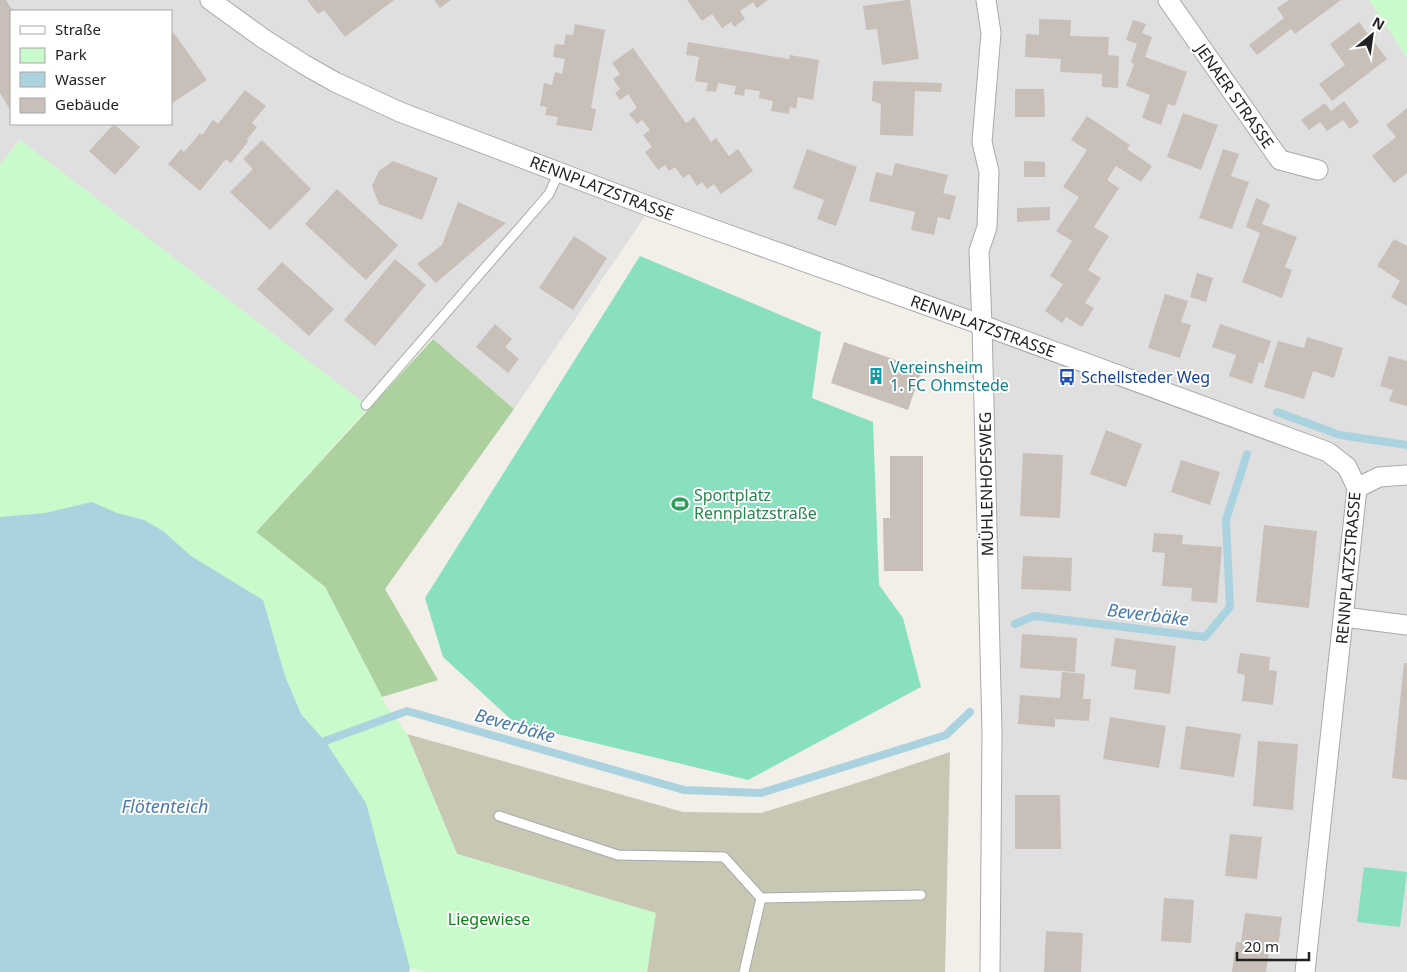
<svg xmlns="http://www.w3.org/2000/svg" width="1407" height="972" viewBox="0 0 1407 972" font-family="'Noto Sans',sans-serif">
	<rect width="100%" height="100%" fill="#f2efe9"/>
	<path fill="#e0dfdf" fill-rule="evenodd" d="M0,0H1369L1407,58V972H990L987,325L654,203L514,409L426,333L363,403L20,140L0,164ZM11,11H171V124H11Z"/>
	<path fill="#c7c7b4" d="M407,734L683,812L761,813L866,780L950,752L945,972H647L655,913L457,854Z"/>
	<path fill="#add19e" d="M433,339L514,409L385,589L438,680L382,697L325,587L256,532Z"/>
	<path fill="#c8facc" d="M1369,0H1407V58Z
		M20,140L369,407L256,532L325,587L387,707L407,734L457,854L656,913L647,972H425L411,968L409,972H0V164Z"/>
	<path fill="#88e0be" d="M640,256L821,332L812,398L873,422L879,585L903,618L921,687L748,780L516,724L443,657L425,598Z
		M1364,867L1407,872L1400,927L1357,922Z"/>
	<path fill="#aad3df" d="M92,502L117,513L144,520L163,531L191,556L263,600L285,676L301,714L325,741L366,803L410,968L409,972H0V517L45,513Z"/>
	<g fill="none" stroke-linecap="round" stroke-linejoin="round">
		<path stroke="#aad3df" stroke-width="8" d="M1277,412L1340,435L1407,445
			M1015,624L1034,616L1205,637L1230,607L1226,520L1247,454
			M320,748L325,741L407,711L684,790L761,793L946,735L970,712"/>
	</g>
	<path fill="#c7bfb8" d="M0,0H6L13,11H11V111L0,93Z
		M307,0H394L345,37L324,10L318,14Z
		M434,0H451L440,8Z
		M687,0H768L757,8L753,2L740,11L745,19L734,27L731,22L722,28L712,14L702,21Z
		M907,0H910L919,59L882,65L877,29L866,30L863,6Z
		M1289,0H1341L1295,34L1291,29L1257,55L1249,45L1284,18L1277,8Z
		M1039,19L1071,20L1070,36L1109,37L1108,55L1119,56L1118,88L1102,87V74L1060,72L1061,59L1025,57L1026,34L1039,35Z
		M1133,20L1146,24L1142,33L1152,37L1145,57L1187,72L1175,106L1168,104L1161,125L1142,118L1150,95L1126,86L1134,64L1131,62L1137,44L1126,40Z
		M1359,22L1387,59L1332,101L1319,84L1345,65L1330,44Z
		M575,24L605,30L591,108L596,109L592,131L556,125L558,117L545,115L547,107L540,106L544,83L552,85L555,72L562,74L565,59L553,57L555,44L564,45L566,34L573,35Z
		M174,33L207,80L171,104V35Z
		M688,42L789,59L790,55L819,60L813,100L798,97L796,109L790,107L789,114L771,111L773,101L759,98L760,91L745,89L744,96L734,94L736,86L718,83L716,92L706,91L708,83L695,81L699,57L686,55Z
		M633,48L686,123L694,117L711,142L716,138L729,156L738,149L753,171L721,194L714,184L707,189L702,182L697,186L689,174L683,178L675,167L669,171L665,165L658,170L645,152L652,147L643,135L650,130L642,120L637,124L629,114L637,108L628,94L620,100L615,93L620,89L613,79L620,74L612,63Z
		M873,81L942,83L941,92L915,91L913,136L880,135L881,104L872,101Z
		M1015,89H1044L1045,117H1015Z
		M245,90L266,106L252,123L257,127L247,139L248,142L231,163L226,159L200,191L168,164L181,149L184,152L200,133L202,135L213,120L218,124Z
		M1344,101L1359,122L1350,129L1343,120L1327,131L1320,122L1309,130L1301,120L1325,103L1331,111Z
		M1407,108V173L1394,183L1372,156L1396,137L1386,125Z
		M1183,113L1218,125L1201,170L1167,157Z
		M1087,116L1130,145L1127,149L1152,166L1141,182L1116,166L1107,180L1119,188L1094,227L1109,236L1088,270L1101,278L1085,303L1094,308L1082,327L1066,317L1062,323L1045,311L1063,284L1050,276L1072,241L1056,231L1079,197L1063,187L1087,150L1071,140Z
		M114,124L140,147L115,175L89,151Z
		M262,140L311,189L270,230L230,192L253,169L243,159Z
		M807,149L857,167L836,226L817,219L824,200L793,188Z
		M1223,149L1239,154L1231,176L1249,182L1232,229L1199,218Z
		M393,161L438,178L422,220L379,204L372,186L379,171Z
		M1024,161L1045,162V177H1024Z
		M895,163L948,175L943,193L956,196L950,220L938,217L934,235L911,230L915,212L869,201L876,172L892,176Z
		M337,189L398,245L366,280L305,224Z
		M1256,198L1270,204L1262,224L1297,237L1285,267L1292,270L1282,298L1242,282L1260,233L1246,227Z
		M458,202L506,223L436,283L417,264L442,245Z
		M1050,207V220L1017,222V208Z
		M574,236L607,258L573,310L539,288Z
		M1394,239L1407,246V306L1391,297L1400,281L1377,266Z
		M395,259L426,285L375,346L344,320Z
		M282,262L334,309L309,336L257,289Z
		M1197,273L1213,278L1206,302L1190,297Z
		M1165,294L1188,301L1181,322L1191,325L1180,358L1148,348Z
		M495,324L512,339L505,347L519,359L508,373L476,347Z
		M1220,324L1271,341L1263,364L1259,362L1252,384L1229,376L1236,355L1212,347Z
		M1307,337L1343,348L1334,378L1313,371L1304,399L1264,387L1278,341L1304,348Z
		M844,342L922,369L908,410L831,383Z
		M1389,356L1407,361V406L1389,401L1393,390L1380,386Z
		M1106,430L1142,444L1126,487L1090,474Z
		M1023,453L1063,455L1060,518L1020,516Z
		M890,456H923V571H884L883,518H890Z
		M1181,460L1220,472L1210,505L1171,492Z
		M1264,525L1317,531L1309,608L1256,602Z
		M1154,533L1183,535L1182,544L1222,547L1217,603L1191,601L1192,588L1162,586L1165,553L1152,552Z
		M1023,556L1072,558L1071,591L1021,589Z
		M1022,634L1077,638L1075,672L1020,668Z
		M1115,638L1176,646L1170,694L1134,689L1136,670L1111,666Z
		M1240,653L1270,657L1269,670L1277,671L1273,705L1242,701L1245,675L1237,673Z
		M1404,663H1407V780L1392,778Z
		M1062,672L1085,674L1083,699H1091L1089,721L1055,719V727L1018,724L1020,695L1060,698Z
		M1110,717L1166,726L1159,768L1103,759Z
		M1186,726L1241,734L1234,777L1180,769Z
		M1258,741L1298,744L1293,810L1253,806Z
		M1015,795H1060L1061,849H1015Z
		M1230,834L1262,837L1257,879L1225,876Z
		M1164,898L1194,900L1191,943L1161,941Z
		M1245,913L1282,917L1278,947L1270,946L1266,972H1232L1236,942H1241Z
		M1046,931L1083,933L1081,972H1044Z"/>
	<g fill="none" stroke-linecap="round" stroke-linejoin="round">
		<g stroke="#a9a9a9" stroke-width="11">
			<path id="lane" d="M366,405L549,194L559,172
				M499,816L618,855L724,857L761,898L744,972
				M761,898L921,895"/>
		</g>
		<g stroke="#a9a9a9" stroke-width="21">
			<path id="street" d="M210,0L264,39L305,65L335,82L400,112L651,207L982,325L1328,452L1347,467L1357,488L1305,972
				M986,0L991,33L982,142L989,172L987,227L979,251L982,325L992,732L990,972
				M1168,0L1280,160L1318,170
				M1357,488L1379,477L1407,475
				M1344,617L1407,625"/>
		</g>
		<use href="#lane" stroke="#fff" stroke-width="9"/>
		<use href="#street" stroke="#fff" stroke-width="19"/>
	</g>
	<defs>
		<g id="building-bare" transform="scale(1.35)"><path d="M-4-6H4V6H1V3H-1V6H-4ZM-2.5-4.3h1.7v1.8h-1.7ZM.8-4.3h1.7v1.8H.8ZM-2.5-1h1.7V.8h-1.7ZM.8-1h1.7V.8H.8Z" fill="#0f9aa8" stroke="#fff" stroke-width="2.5" paint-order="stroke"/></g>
		<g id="bus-bare" transform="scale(1.35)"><path d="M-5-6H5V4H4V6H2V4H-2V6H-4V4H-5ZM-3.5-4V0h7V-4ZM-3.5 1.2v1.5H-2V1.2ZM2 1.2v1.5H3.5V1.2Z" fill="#1a4fb4" stroke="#fff" stroke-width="2.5" paint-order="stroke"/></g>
		<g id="stadium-bare" transform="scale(1.35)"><path d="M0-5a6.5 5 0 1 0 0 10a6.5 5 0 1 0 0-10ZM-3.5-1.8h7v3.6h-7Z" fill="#2e9e5b" stroke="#fff" stroke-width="2.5" paint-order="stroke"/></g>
	</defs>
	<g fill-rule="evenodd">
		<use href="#building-bare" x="876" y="376"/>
		<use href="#bus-bare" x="1067" y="377"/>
		<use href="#stadium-bare" x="680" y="504"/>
	</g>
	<g text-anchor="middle" stroke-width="4" stroke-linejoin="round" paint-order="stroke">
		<g font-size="16" fill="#222" stroke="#fff">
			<text transform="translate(1235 96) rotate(55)" y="6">JENAER STRASSE</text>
			<text transform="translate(602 188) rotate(21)" y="6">RENNPLATZSTRASSE</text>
			<text transform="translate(983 326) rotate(20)" y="6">RENNPLATZSTRASSE</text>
			<text transform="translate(986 484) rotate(-91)" y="6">MÜHLENHOFSWEG</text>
			<text transform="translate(1348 568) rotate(-85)" y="6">RENNPLATZSTRASSE</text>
		</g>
		<g font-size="16" fill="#0d838f" stroke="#fff" text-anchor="start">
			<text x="890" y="373">Vereinsheim<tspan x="890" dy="18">1. FC Ohmstede</tspan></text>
		</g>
		<g font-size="16" fill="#164399" stroke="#fff" text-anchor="start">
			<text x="1081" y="383">Schellsteder Weg</text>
		</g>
		<g font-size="16" fill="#27864d" stroke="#fff" text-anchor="start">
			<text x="694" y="501">Sportplatz<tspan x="694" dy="18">Rennplatzstraße</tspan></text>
		</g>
		<g font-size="16" fill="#0c8416" stroke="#fff">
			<text x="489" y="925">Liegewiese</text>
		</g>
		<g font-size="18" font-style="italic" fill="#4a7aab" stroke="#fff">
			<text transform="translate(1148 615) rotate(7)" y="6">Beverbäke</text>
			<text transform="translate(515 726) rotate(16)" y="6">Beverbäke</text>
			<text x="165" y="813">Flötenteich</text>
		</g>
	</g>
	<rect x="10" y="10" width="162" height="115" fill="#ffffff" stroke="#a7a7a7"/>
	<rect x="20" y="26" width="25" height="8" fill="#ffffff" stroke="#a7a7a7"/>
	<text x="55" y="35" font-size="15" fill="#222222">Straße</text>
	<rect x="20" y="48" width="25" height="15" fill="#c8facc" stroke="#a7a7a7"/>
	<text x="55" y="60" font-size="15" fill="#222222">Park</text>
	<rect x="20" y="72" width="25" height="15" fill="#aad3df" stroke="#a7a7a7"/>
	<text x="55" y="85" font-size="15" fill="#222222">Wasser</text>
	<rect x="20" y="98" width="25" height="15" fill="#c7bfb8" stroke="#a7a7a7"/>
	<text x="55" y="110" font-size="15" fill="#222222">Gebäude</text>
	<g transform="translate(1372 35) rotate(29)" stroke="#ffffff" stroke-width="4" paint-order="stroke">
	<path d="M0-4L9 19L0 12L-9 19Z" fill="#222222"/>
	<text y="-8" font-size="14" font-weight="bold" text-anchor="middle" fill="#222222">N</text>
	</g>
	<path d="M1237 952v8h72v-8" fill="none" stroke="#222222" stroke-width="2.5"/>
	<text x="1244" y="952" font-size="15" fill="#222222" stroke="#ffffff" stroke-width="4" paint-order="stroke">20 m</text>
</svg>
